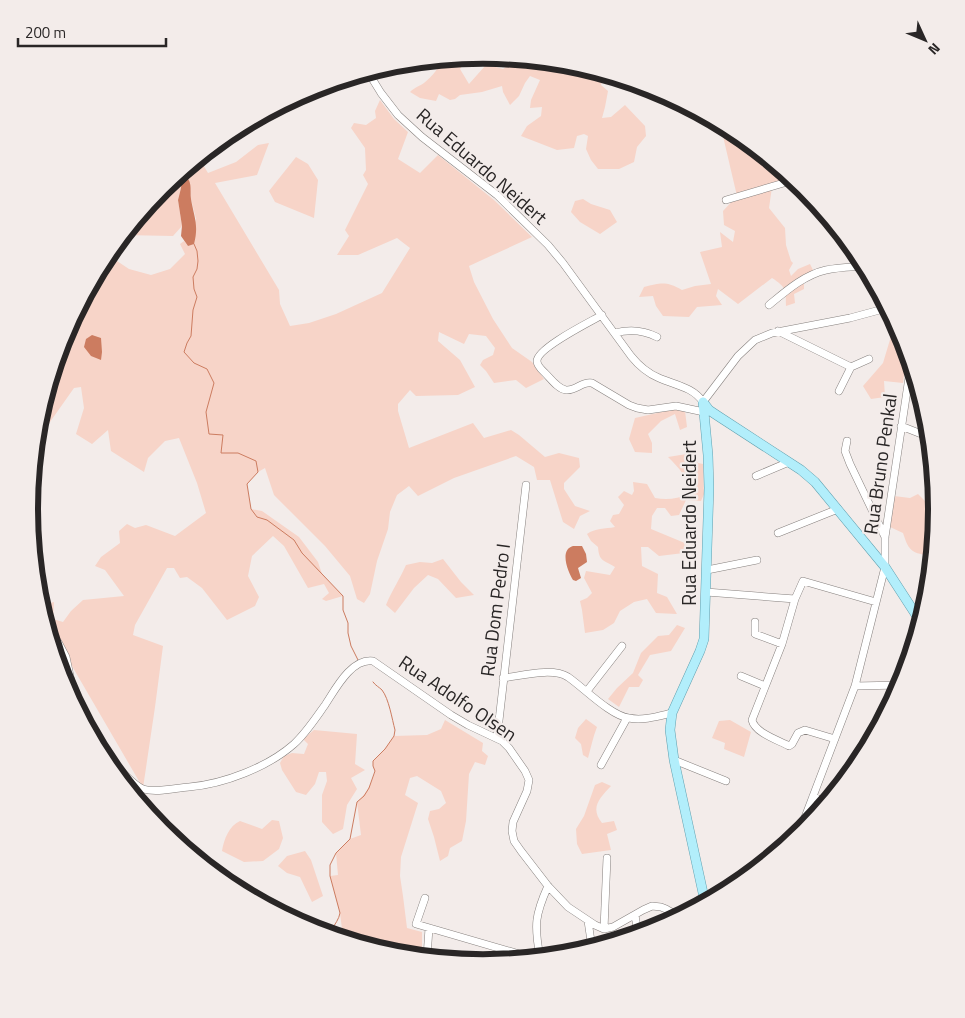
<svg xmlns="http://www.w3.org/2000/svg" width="965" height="1018" viewBox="0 0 965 1018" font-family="'Titillium Web',sans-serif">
	<rect width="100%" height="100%" fill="#f3ecea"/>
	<path fill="#f7d4c8" d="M468,57L460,69L469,84L485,66H493L503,69L517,59L571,64L606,74L604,76L601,85L608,91L605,107L602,118L611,117L625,105L645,126L646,136L637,147L634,162L619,169H598L591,160L586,149L588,136L584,134L577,136L574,148L557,150L521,136L527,126L541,116L542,107L530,108L531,100L540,80L530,76L525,83L519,96L510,105L503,92L502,86L482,92L460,95L455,99L450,100L439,94L436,101L420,98L410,92C415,87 420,86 424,83C433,76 438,68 444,59Z
		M380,100L394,119L408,132L398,159L420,173L438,155L494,200L532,237L469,266L474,282L493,319L512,348L532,362L544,379L526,388L516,380L494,383L486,371L480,365L483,360L493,355L495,348L486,336L469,334L464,344L439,332L438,341L460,360L475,387L458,395L416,396L410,390L398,404V411L409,448L473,423L484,438L511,430L519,435L545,457L559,453L579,458L580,467L564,483V489L575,506L590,511L580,516L574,529L563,522L550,480H537L534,467L516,456L454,478L418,496L409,486L397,495L390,512L388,529L377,561L370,594L364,603L357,599L350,576L325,546L274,495L265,468L258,472L247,484L251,509L262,511L299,537L318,562L322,574L343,596L326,601L322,599L329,593L324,584L308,588L284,546L273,536L252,556L248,576L259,597L255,606L227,620L202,588L187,577L180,578L174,568H167L135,625L133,635L163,646L155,707L143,788L58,642L54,632L44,620L41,608L45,604L54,602L53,619L63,622L71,611L83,600L124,596L105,570L95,566L101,557L120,543L119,531L127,524L135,528L146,525L175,536L206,513L197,483L179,438L165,441L148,458L144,472L111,451L108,430L92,444L76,434L84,408L81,387L74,388L38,439L36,438L38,420L63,335L100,266L111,257L129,269L151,275L170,269L185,254L180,244L184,241L188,246L196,219L191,199L190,186L188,178L182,174L181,188L178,200L182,226L173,236L123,235L162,188L199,158L208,173L236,162L258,145L269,143L257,175L215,183L279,290L280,304L290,326L309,323L336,314L382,293L410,248L397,238L358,255H337L349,236L345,230L368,184L363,175L366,170L365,148L351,128L354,123L366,125L376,118L375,111Z
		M723,126L735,132L794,180L772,187L769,208L785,228L786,245L791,261L793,263L789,270L791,276L798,269L810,264L815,274L804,280V289L794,294L795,303L786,306C786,290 786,287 772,278L738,304L718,289L716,296L722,305L697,307L689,317L663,316L656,306L653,296L639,297L644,287C661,283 666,281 682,290L695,286L711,284L700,252L722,247L720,232L733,242L735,231L724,225L723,211L737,196L722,132Z
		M296,157L308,164L318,180L314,218L275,202L269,191Z
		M583,199L591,204L610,210L617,222L600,234L580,222L571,212L575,201Z
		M900,332L907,351L903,383L884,381L885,397L871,399L863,386L883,363L892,333Z
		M675,409L685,411L687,427L680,430L675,414L661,421L648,434L652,443V453L635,452L629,439L635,418Z
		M693,453L698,463L703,464L704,494L701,501L686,500L679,515L671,516L665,508H657L652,516L651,529L692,546V552L659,556L648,547H641L642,566L658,574L657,593L667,597L677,614L656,613L647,599L634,602L620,611L614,623L603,630L585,633L582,610L580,601L587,598L592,593L584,578L586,571L610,575L615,567C604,560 599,562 598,547L591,541L587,534C595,528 605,529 615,527L610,521L613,515L619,514L624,505L618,497L624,491L632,495L634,491L633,482L647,484L655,498C667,500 677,499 689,494C689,478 679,468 668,457Z
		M918,494L936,512L932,556C912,553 909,552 903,533L890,527L894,496L910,498Z
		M443,559L461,582L474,595L456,598L438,579L428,575L414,588L395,613L386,605C392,590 400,579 406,565L420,562L432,563Z
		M677,625L685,628L671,651L650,655L638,675L643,680L639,687H629L619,707L608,699L617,688L633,673L641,653L658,636L669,635Z
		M586,719L597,727C593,737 591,747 588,758L583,755L581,744L575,738L578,728Z
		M445,720L483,743L482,751L488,756L485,765L475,762L469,774L466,821L462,841L450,848L448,856L440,861L434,837L428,819L430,811L439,809L446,803L441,791L417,776L410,778L405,795L418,803L401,857L400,876L403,896L407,928L422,932V957L394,954L338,937L342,929L340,913L330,876L338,875L336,853L350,839L361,835L357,802C367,793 371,784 375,772L373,766V761L385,749L394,736L427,735L441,729Z
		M730,720L751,732L744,757L724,749L725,743L712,738L719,721Z
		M314,730L357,734L355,764L365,770L351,778L357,789L347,805L343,829L333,834L322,822V795L327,781L326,772H319L315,784L306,795L296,792L282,770L280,763L284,756L292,753L304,754L308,744L303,739Z
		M602,782L611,786C601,797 589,807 602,823L614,821L617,830L607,834L611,850L582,854L577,844L576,829L584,816L595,785Z
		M272,820L279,821L283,838L279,849L263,861L244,862L222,851C224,839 229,826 240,821L262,829Z
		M305,851L311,860L323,896L312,902L300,877L287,873L278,866L287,856Z"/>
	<path fill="#cc7c60" d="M182,174C183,175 188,178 188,179C192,184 190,193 191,199C194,217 199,225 194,244L188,246L181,236L182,226L178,200L181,188Z
		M92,335L101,338L102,352L101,360L91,356L84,347L86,339Z
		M582,546L586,554L587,562L578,568L581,578L576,581L573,580C568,572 559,550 573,546C576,546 579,546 582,546Z"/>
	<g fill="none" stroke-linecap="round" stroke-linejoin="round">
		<path stroke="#cc7c60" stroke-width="1" d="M194,244L197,251L198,261L197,269L193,277L194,289L197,297L193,310L191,336L187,343L184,352L194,363L207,369L214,383L206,412L209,434L223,435L221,453H238L256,461L258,472L247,484L251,509L257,517L267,520L294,540L302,553L343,596V610L348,623V633L351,646L358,660
			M323,933L326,930L332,929C335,924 339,919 340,913L330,876V865L336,853L350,839L357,802L364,796L369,788L375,771L373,766V761L385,749L394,736L395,730C392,719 389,699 382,690C379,687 376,686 373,682"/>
		<g stroke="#86807e" stroke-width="8">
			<path id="minor" d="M368,72L381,93L398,115L422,137L497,195L548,245L563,263L631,356C639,366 647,373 659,378C675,385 693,387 703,402L738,356L755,340L772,333L850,318L887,308
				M726,200L794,180
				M769,305C786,291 804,275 826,270C838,267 852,267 865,266
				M602,315C590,322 537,348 537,361C537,366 542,370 545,373C551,379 558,389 566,390C576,391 582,381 592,383L629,405L637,408L648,410L676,406L704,412
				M778,331L851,367
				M615,333C630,329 643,330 657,337
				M839,391L851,367L869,359
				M901,426L929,437
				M847,441L845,451L850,464L885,537
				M756,476L789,462
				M778,533L838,509
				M707,570L757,560
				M706,592L795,599
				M755,622V634L782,644
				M48,632L58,642L66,657L77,709
				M741,676L765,686
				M503,678C521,676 552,667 568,677C584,688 611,716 629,718C643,721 659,716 672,713
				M855,686L901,685
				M587,691L622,646
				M497,738L526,485
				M835,739L805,730L798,733L792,744L789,746C778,740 755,733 752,720L782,644L795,599L803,581L876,602
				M96,744C107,755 130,784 143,789C157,793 175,788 189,787C224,784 268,767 294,744C306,733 315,719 325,705C335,690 351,658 373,661L451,715L468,725L502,741L509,748L525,771L529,780L527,791L513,822L512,831L514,841L521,851L548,886L568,907L595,925L604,929L613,927L643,910L652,906L661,907L666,909L678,916
				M674,760L726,781
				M601,765L627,718
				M813,796L825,803
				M799,833L855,686L885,567V537L911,364
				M425,898L416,924L533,958
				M635,915L638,934
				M588,921L592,948
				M604,929L607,858
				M427,957L429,928
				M540,957C534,925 535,915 548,886
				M499,961L501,949"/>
		</g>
		<g stroke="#61a0af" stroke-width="10">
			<path id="major" d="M703,402L708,455L709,488L704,639L700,651L672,713L670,730L674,760L705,902
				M703,402L709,410L718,416L801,470L815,482L885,567L920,621"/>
		</g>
		<use href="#minor" stroke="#fff" stroke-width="7"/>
		<use href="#major" stroke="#b2eefb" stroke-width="9"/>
	</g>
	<g text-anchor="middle" stroke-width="4.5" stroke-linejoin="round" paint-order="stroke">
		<g font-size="19" fill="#292626" stroke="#f3ecea">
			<text transform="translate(482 166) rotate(41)" y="7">Rua Eduardo Neidert</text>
			<text transform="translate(880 464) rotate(-82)" y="7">Rua Bruno Penkal</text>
			<text transform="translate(689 523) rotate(-90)" y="7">Rua Eduardo Neidert</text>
			<text transform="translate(495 610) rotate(-83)" y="7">Rua Dom Pedro I</text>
			<text transform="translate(458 698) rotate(34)" y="7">Rua Adolfo Olsen</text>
		</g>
	</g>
	<path d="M0 0H965V1018H0ZM38 509a445 445 0 1 1 890 0a445 445 0 1 1-890 0Z" fill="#f3ecea" fill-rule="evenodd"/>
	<path fill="none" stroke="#292626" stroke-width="6" d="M38 509a445 445 0 1 1 890 0a445 445 0 1 1-890 0Z"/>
	<g transform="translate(925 40) rotate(134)" stroke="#f3ecea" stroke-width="4" paint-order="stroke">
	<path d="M0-4L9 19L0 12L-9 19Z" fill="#292626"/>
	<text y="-8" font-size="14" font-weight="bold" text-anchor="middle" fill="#292626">N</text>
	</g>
	<path d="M18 38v8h148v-8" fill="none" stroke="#292626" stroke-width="2.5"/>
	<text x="25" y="38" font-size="15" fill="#292626" stroke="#f3ecea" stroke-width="4" paint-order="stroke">200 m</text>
</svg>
